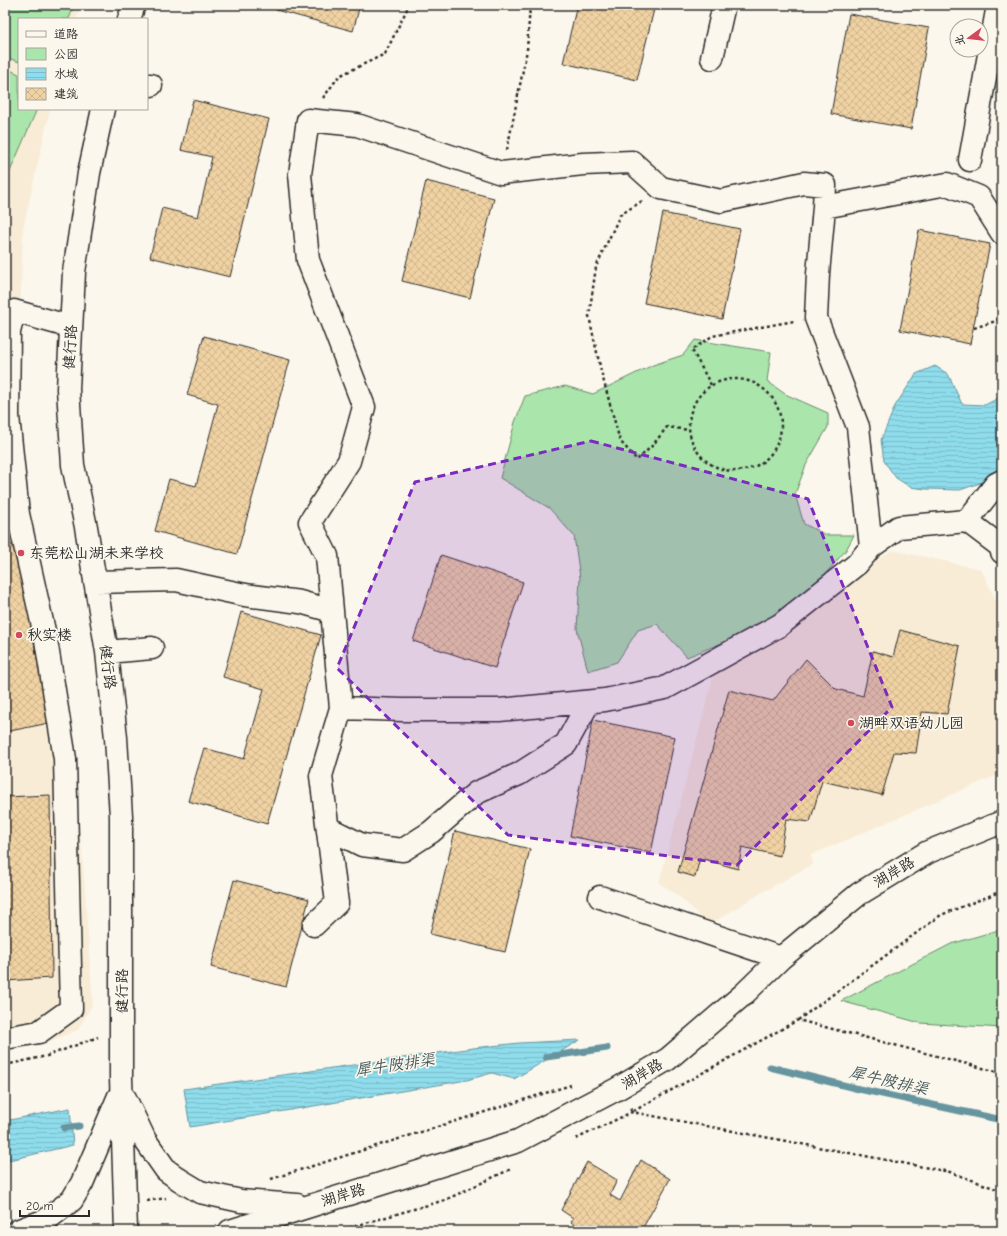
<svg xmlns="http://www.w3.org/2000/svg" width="1007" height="1236" viewBox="0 0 1007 1236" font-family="'Comic Neue','LXGW WenKai TC',sans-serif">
	<defs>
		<pattern id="water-rules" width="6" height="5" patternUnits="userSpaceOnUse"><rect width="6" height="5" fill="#8edcec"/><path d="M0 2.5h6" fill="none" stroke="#7bbdcb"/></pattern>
		<pattern id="building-cross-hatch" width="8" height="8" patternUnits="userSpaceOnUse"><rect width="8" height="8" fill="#f0d2a3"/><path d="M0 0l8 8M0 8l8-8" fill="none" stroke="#ceb48c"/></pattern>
	</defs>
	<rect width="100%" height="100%" fill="#fbf7ec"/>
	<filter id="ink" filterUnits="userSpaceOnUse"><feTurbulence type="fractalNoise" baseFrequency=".025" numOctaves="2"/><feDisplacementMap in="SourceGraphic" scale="8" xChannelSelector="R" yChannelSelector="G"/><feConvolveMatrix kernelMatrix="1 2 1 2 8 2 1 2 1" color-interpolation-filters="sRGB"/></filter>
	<g filter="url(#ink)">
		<path fill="#f8ecd6" d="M5,5H80L76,19H19V109H50L23,229L19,353L24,483L51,624L67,719L82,852L93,1003L78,1030L45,1043L5,1049Z
			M892,550L981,569L1002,613V773L811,855L813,864L761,893L707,926L695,911L676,894L659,883L714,673Z"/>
		<path fill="#aae5ab" stroke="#6a886b" d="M5,5H74L69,19H19V62L5,57Z
			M5,68L19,74V109H37L5,183Z
			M695,340L771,352L767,381L785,394L828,413V427L806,465L795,494L804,524L826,535H854L846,550L814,587L787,611L727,641L687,657L657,624L638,630L617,662L588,671L577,629L580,578L574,536L549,508L500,478L515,422L525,396L565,386L593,394L653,365L683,355Z
			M1002,929V1028L920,1023L841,1001L951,944Z"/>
		<path fill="url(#water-rules)" stroke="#66959f" d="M935,366L948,374L962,404L985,405L1002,396V393V471L986,481L960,490L926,489L910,487L896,478L884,461L881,440L895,406L916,374Z
			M580,1040L514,1079L492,1073L467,1080L190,1127L184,1089L473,1048L519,1043Z
			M70,1108L73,1145L14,1159L5,1160V1121Z"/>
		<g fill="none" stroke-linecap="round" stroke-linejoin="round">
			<path stroke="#66959f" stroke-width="7" d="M546,1057L607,1048
				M770,1067L859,1089L1002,1120
				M64,1128L79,1126"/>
		</g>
		<path fill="url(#building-cross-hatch)" stroke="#2b2b2b" d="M277,5H360L353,31L276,10Z
			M577,5H655L637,80L563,63Z
			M849,14L929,28L911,129L831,114Z
			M193,100L269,119L230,277L150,257L162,208L198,217L212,157L181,150Z
			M426,181L494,198L470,298L402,281Z
			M663,213L740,229L722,319L644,303Z
			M919,230L990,244L970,344L900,330Z
			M204,336L290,360L237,554L155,531L169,479L196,486L218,404L187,395Z
			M16,544L49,723L5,732V546Z
			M441,555L523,582L495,668L413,641Z
			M241,612L321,635L267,824L188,801L204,748L244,759L264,689L223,677Z
			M900,630L960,646L947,714L922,712L916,753L894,752L882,795L822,781L810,822L786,819L780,856L742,847L738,869L700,858L695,877L678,872L729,690L773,701L806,659L836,689L863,696L873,651L893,657Z
			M593,720L675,737L651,853L570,836Z
			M50,795L52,978L5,981V797Z
			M455,831L530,849L505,952L430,934Z
			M234,880L309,899L286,987L211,967Z
			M641,1160L670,1179L641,1231H581L571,1222L573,1218L561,1210L587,1162L617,1180L610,1195L620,1201Z"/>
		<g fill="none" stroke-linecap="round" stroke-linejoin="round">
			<g stroke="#2b2b2b" stroke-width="25">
				<path id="minor" d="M129,19L134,5
					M712,58L724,5
					M147,85H151
					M103,109L89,173L74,272L68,389L73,465L86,527L107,652L116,738L121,816V1078L126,1231
					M970,160L998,5
					M824,207L947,184L979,197L1002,233
					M967,521L996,484L1002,481
					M95,582L176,580L245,595L300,602L332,611L341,708L403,710H499L605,700L665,688L780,625L857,564L871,547L899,527L967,521L1000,546L1002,552
					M332,611L327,556L310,522L349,461L364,407L308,260L300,174L308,120L357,125L501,173L583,164L632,162L661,188L721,201L804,183L825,185L824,207L818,274L816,318L858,427L871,547
					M107,652L152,648
					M328,828L362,845L403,850L431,832L476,793L519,774L566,744L589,702
					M600,897L781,958
					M314,925L337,903L321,776L341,708
					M5,1038L39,1032L71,1009L65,759L46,640L18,514L8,416L9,332L14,311L71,327
					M125,1098L145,1140L166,1170L180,1180L200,1192L241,1201L297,1205
					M17,1231L46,1220L72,1200L82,1183L119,1096
					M230,1231L518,1141L617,1089L668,1059L745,993L781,958L859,894L928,852L1002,822"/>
			</g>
			<path stroke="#2b2b2b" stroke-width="2.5" stroke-dasharray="3 3" stroke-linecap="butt" d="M323,98L339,76L385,54L409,5
				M507,150L527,50L530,5
				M642,201L620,215L596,267L589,316L601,371L620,441L637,460L652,446L667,427L689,430
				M974,328L996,321L1002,317
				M689 425a46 46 0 1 1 92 0a46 46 0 1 1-92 0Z
				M711,385L692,350L712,336L794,321
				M798,1020L941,915L1002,891
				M5,1065L47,1056L98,1037
				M630,1108L632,1112L798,1020L1002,1073
				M576,1139L632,1112L950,1172L1002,1191
				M271,1179L571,1085
				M147,1201L166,1198
				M338,1231L445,1200L511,1169"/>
			<use href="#minor" stroke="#fbf7ec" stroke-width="22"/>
		</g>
	</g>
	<path fill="#7b2cbf" fill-opacity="0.2" stroke="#7b2cbf" stroke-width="3" stroke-dasharray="8 5" stroke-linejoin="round" d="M591,441L808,499L892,707L737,865L508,835L337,668L415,482Z"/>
	<g fill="#d1495b" stroke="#fbf7ec" stroke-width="1.5">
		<circle cx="21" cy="553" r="4"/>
		<circle cx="19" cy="635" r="4"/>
		<circle cx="851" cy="723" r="4"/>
	</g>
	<g text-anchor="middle" stroke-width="3.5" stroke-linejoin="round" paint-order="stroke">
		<g font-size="15" fill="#2b2b2b" stroke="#fbf7ec">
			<text transform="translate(70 347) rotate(-87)" y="5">健行路</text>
			<text transform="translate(108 667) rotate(83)" y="5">健行路</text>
			<text transform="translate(894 872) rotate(-31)" y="5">湖岸路</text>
			<text transform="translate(122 991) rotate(-90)" y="5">健行路</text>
			<text transform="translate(642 1074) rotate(-31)" y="5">湖岸路</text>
			<text transform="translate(343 1195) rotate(-17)" y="5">湖岸路</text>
		</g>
		<g font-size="15" fill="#2b2b2b" stroke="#fbf7ec" text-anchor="start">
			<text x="29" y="558">东莞松山湖未来学校</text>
			<text x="27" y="640">秋实楼</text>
			<text x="859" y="728">湖畔双语幼儿园</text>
		</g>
		<g font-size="16" font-style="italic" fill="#44575b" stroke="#fbf7ec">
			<text transform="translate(395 1064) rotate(-8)" y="6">犀牛陂排渠</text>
			<text transform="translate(889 1080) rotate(13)" y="6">犀牛陂排渠</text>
		</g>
	</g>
	<rect width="1007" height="1236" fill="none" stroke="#fbf7ec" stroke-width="20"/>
	<rect x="10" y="10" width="987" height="1216" fill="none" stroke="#2b2b2b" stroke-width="1.5" filter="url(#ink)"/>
	<rect x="18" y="18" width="130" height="92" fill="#fbf7ec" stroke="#a8a59f"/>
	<rect x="26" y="31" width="20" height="6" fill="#fbf7ec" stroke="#a8a59f"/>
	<text x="54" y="38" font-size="12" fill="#2b2b2b">道路</text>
	<rect x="26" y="48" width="20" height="12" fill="#aae5ab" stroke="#a8a59f"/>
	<text x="54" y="58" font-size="12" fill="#2b2b2b">公园</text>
	<rect x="26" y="68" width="20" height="12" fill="url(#water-rules)" stroke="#a8a59f"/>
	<text x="54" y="78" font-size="12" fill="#2b2b2b">水域</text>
	<rect x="26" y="88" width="20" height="12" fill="url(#building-cross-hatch)" stroke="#a8a59f"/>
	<text x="54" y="98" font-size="12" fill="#2b2b2b">建筑</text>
	<g transform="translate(969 38) rotate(255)"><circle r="19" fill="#fbf7ec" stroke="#a8a59f"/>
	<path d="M0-3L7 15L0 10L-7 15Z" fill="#d1495b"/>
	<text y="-6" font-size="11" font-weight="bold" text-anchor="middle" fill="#2b2b2b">北</text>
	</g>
	<path d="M20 1210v6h69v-6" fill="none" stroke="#2b2b2b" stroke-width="2"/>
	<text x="26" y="1210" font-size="12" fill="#2b2b2b" stroke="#fbf7ec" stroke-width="3" paint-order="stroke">20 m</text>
</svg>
